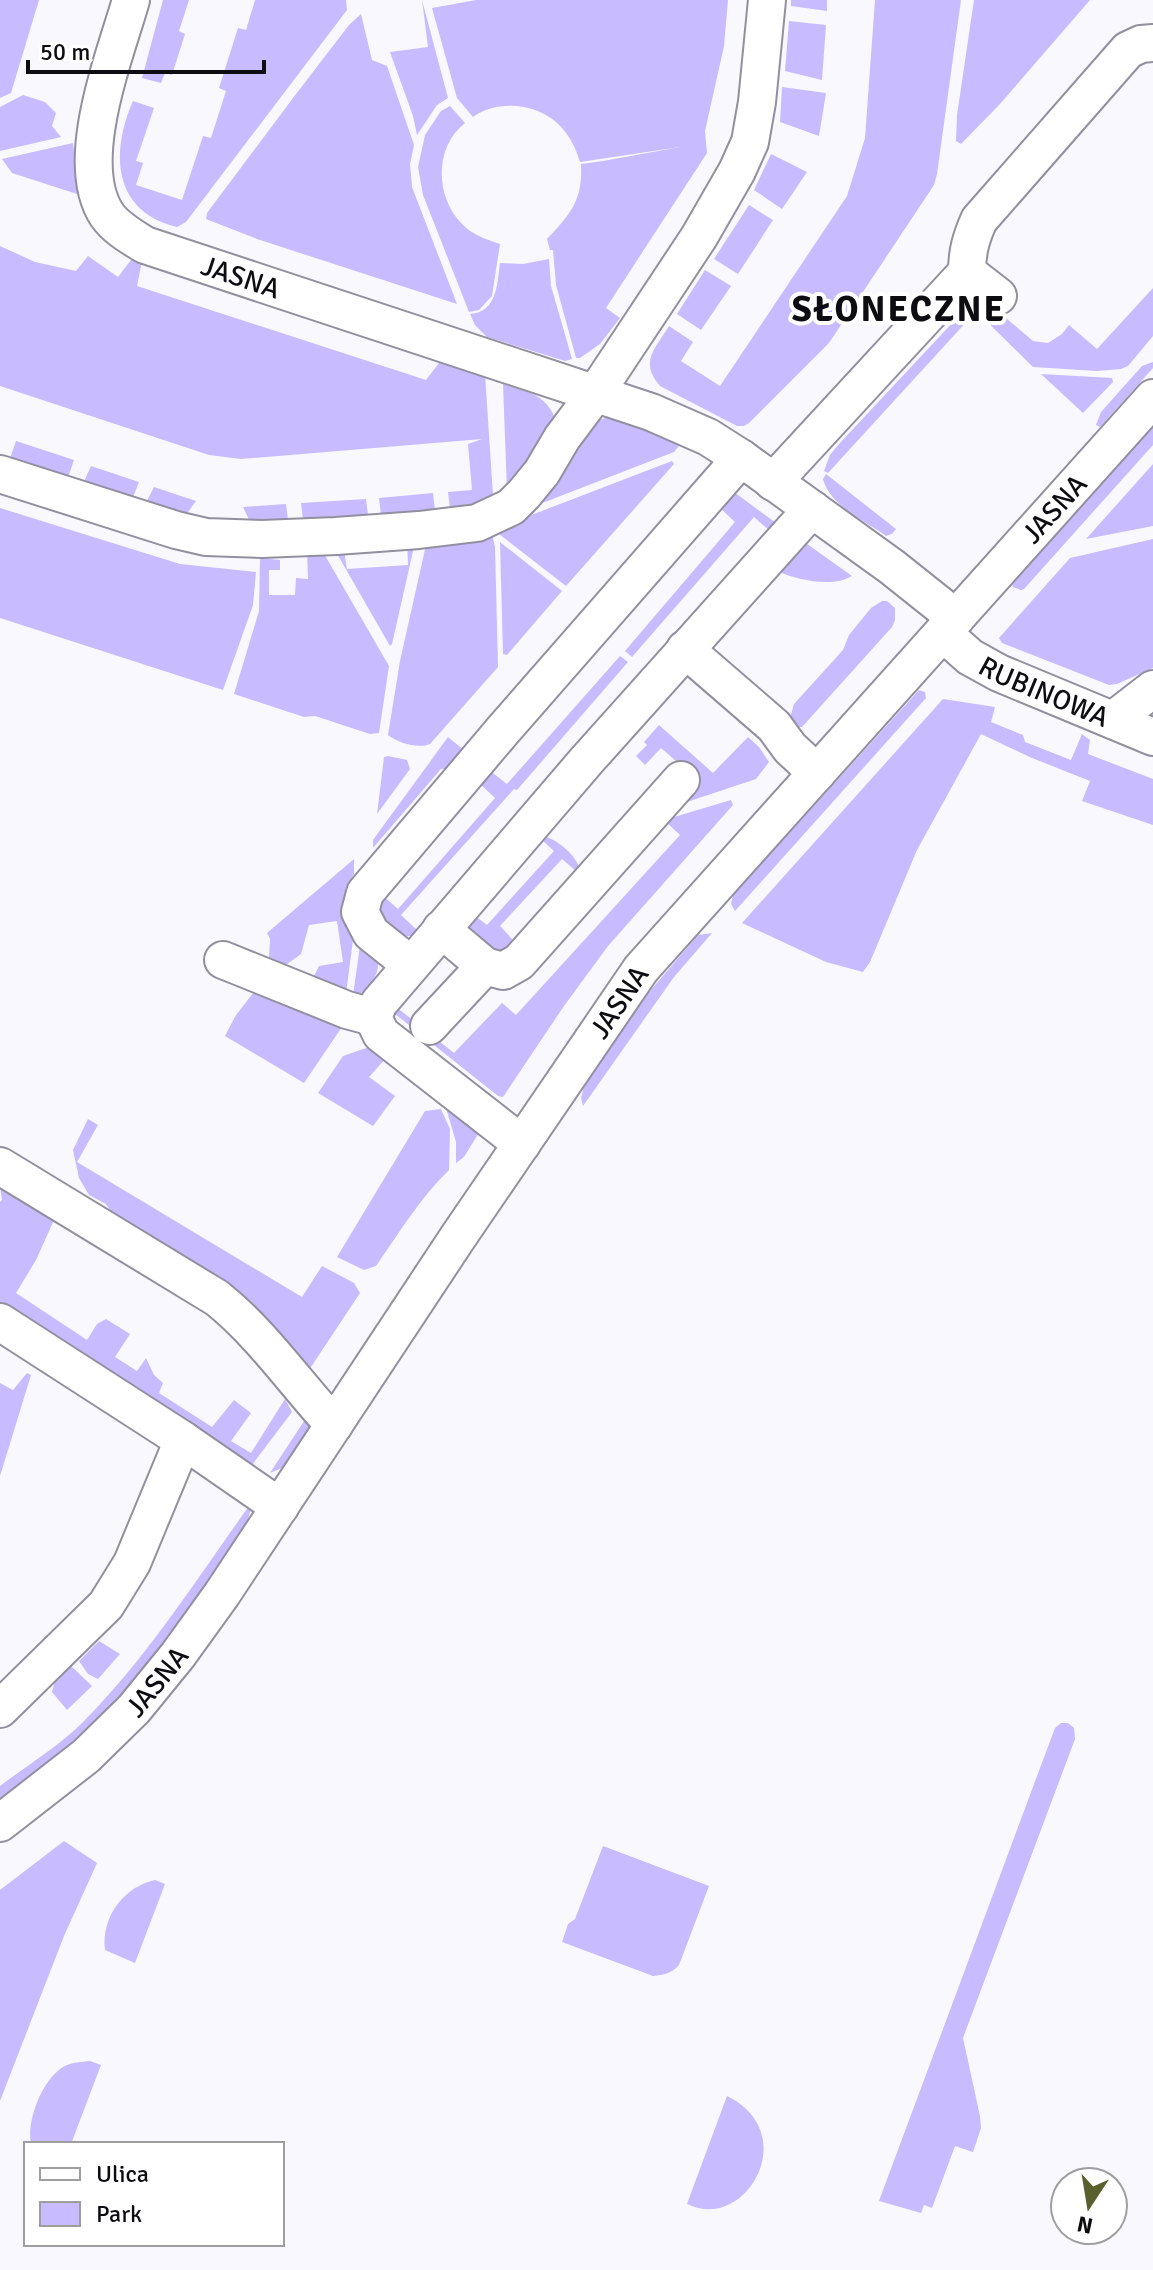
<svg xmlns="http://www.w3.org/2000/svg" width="1153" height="2270" viewBox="0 0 1153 2270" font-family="Signika,sans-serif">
	<rect width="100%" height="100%" fill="#f9f8ff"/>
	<path fill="#c8bbff" d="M0,0H39L11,93L0,98Z
		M163,0H189L179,31L185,34L172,75L165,73L161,83L142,78Z
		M255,0H346L347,10L186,222L177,227C113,212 110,153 133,101L154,108L136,161L143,163L136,185L182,200L203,136L211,138L226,91L219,88L238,28L246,30Z
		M422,0L448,98L437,105L417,135L413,116L390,52L428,47Z
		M476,0H728L724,46L705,131L707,153L606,308L620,318L600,344L580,358H576L556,285L553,250H550L547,239C571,214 583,199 581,164L603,161L680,147L580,162C576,149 571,138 562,128C542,104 499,98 473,117L457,98L432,8Z
		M791,0H827V11L791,6Z
		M875,0H961L937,174L934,185L829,343L749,423L744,426H737L660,386C639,362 655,349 669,326L693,342L681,361L720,386L847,196L865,138Z
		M974,0H1090L1000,104L961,144L956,141L957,115Z
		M361,14L372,60L387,66L414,145L410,164L412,187L457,304L257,239L206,219L207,213L293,98L349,25Z
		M789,21L826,25L822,80L785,71Z
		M782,87L826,93L819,136L780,122Z
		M23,95L45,102L56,113L52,126L61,137L0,151V107Z
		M450,106L465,123C434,147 435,197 462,224C472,235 486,239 500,244L492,296L479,310L469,312L423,195L418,167L425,135L441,111Z
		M73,143L80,195L12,173L2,159Z
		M771,154L807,172L782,209L754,190Z
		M749,205L773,220L738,274L714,259Z
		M0,246L35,262L76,271L88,256L118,277L134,256L142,261L137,286L426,380L442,359L485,374L493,496L451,517L448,492L472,490L468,444L482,439L241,459L209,455L0,386Z
		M549,259L551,286L572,359L565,361L487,337L475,325L470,314C497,312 497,285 500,263L523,264Z
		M705,270L731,286L701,330L677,314Z
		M1153,288V336L1128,366L1121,369L1097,371L1033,367L972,307L979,295L1033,341L1048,343L1062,334L1069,325L1097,349Z
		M963,314L969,319L828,473L824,471L830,455L838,445L955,320Z
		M1153,362V368L1100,427L1096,425L1101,412L1142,366Z
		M1041,374L1112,378L1113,382L1083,413Z
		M503,384C527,392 547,394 556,421L507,491Z
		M608,417L683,441L674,452L532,507L594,422Z
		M1153,427V445L1024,589L1021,590L1013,587L1012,584Z
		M16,441L74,460L64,489L6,470Z
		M672,461L674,464L566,586L499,534L521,519Z
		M1153,464V526L1086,539Z
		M91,466L139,482L129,507L79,493Z
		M826,474L896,529L892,534L886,536C864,520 830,506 823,479Z
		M154,487L196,501L181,522L142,511Z
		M734,492L776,523L772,533L754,517L632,657L625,651L735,522L718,506Z
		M433,493L436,518L382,524L379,498Z
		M366,499L369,523L304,528L301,503Z
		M286,504L289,528L254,530L243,507Z
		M0,508L180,564L256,572L253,605L223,690L0,618Z
		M492,534L495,547L498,667L430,744C418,749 398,743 388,735L400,661L426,545Z
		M416,538L392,644L390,646L332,545L343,544L347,569L408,565L407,539Z
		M1153,539V668L1117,684L1109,685L1002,643L999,638L1070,558Z
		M500,542L562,591L507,655L503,654Z
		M807,544L852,576C833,588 797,580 777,571L794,548Z
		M307,551L323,552L389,666L379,733L370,734L315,716L304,717L234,694L259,611L260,558L280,560V570H269V595H295L296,578L308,579Z
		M882,601H887L895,608V620L892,627L802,727H796L790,718L794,704L843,650L849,635L871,608Z
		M620,656L628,662L517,790L514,789L401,915L417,930L412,936H399L375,917L381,894L398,909L495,798L479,783L489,770L507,784Z
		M919,690L925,692L926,698L735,911L731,904L733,895Z
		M943,699L995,707L991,722L1023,735L1025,742L1071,760L1082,734L1090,740L1088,754L1153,779V825L1082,801L1090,781L1032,758L981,734L917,850L870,962L863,972L826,962L742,923Z
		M659,725L713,773L748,737L759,747L769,762L756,779L675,806L699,781L661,748L645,765L636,756L647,745L644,742Z
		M448,737L470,755L458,768L441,769L373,848V840Z
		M388,756L407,760L410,769L377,814L384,757Z
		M731,800L733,805L608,946L564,1006L503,1097L498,1096L395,1014V1006L454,1053L502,1003L516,1015L680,835L664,820Z
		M543,836C559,840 577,856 581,872H577L562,859L500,926L512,939L511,943L513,946L507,951L493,953L467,928L471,913L487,925L554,851L541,839Z
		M354,859V874L346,887L342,906L346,928L353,940L346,994L313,978L319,966L343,962L337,921L309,925L301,954L283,967L275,963L269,957L270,939L267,933Z
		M712,933L674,977L583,1106L581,1098L585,1082L650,991L698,935Z
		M361,939C366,945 375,952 377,959C383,976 362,992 352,1002Z
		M258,987L342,1027L304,1083L225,1036L236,1015Z
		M372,1046L387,1057L369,1077L395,1096L373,1126L318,1093L343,1056Z
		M450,1107L480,1131L464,1157L456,1163V1142L446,1108Z
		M441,1109L450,1129L449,1170C420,1198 399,1233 376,1266L364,1270L337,1257L425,1111Z
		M88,1119L98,1125L77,1162L302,1297L322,1266L354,1283L360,1293L307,1373L126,1234L106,1204L89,1195L79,1178L73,1150Z
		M0,1186L49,1214L54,1220L36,1260L16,1293L87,1340L97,1324L106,1319L130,1334L115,1357L137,1371L146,1358L154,1375L163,1383L159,1393L212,1427L234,1400L251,1413L231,1441L251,1453L285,1399L292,1412L252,1465L71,1350L0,1309V1202L2,1200Z
		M27,1373L31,1375L0,1476V1383L13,1390Z
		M306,1418L314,1420L282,1468L270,1473Z
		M249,1506L251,1509L248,1519C215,1571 181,1623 142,1671C101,1720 51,1762 0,1800V1786C26,1766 59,1746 82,1723C147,1658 196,1580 249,1506Z
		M99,1641L120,1654L98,1679L88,1674L79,1661Z
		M71,1666L92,1686L67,1710L52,1692L54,1684Z
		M1061,1723H1068L1074,1728L1075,1739L963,2038L980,2116L981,2128L973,2152L955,2146L932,2208L924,2205L921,2213L879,2201L1043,1760L1055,1728Z
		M64,1841L97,1863L64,1936L0,2101V1890Z
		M603,1846L709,1886L679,1965C672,1973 664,1975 653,1976L562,1942L568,1924L575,1919Z
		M155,1880L165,1884L135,1963L105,1950C101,1918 123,1887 155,1880Z
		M90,2061L101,2065L71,2144H31C26,2121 43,2077 65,2066C72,2062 82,2062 90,2061Z
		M727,2096C803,2133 746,2233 687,2204Z"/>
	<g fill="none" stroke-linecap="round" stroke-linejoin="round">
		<g stroke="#92909e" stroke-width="40">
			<g id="minor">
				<path id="s1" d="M131,0C115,56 72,162 107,215C116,228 132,237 145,245L651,412L708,437L741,458L892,567L956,618"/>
				<path d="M967,272L998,296"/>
				<path d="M0,474L176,530L206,537L262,539L336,536L419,530L477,523L511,507L524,494L542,472L562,438L595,394L699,237L737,171L750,142L757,102L767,0"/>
				<path d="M773,482L967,272C967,252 971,238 979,220L1128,50L1141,44L1153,43"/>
				<path id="s2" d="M943,633L970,657L999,673L1153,737"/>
				<path d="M685,649L774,726L790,748L817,773"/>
				<path d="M1113,720L1153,689"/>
				<path d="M441,929L485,966L503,971L519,962L681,780"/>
				<path d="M223,960L347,1010L373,1017"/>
				<path d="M411,965L371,933L360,912L365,893L504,729L741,458"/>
				<path d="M429,1026L485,966"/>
				<path d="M522,1144L381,1034L373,1017L379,1003L587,760L812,509"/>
				<path d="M0,1166L217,1298C262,1334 295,1383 334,1425"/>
				<path d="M0,1322L183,1440L280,1507"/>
				<path d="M0,1709L106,1605L132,1563L183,1440"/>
				<path id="s3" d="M0,1823L86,1756L134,1709L178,1655L222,1594L458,1237L641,969L1153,398"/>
			</g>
		</g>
		<use href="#minor" stroke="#fff" stroke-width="36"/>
	</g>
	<g text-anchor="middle" stroke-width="8" stroke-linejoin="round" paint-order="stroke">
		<g font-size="28" fill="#0d0c11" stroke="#fff">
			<text dy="10" stroke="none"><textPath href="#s1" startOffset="372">JASNA</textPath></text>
			<text dy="10" stroke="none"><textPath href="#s3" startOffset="1692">JASNA</textPath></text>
			<text dy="10" stroke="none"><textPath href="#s2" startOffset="118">RUBINOWA</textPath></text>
			<text dy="10" stroke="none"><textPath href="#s3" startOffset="1034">JASNA</textPath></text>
			<text dy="10" stroke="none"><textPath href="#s3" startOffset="212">JASNA</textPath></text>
		</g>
		<g font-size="36" font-weight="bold" letter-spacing="2" fill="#0d0c11" stroke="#fff">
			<text x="899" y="321">SŁONECZNE</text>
		</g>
	</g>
	<rect x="24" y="2142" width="260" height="104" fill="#ffffff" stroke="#9e9ea0" stroke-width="2"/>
	<rect x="40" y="2168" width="40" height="12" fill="#ffffff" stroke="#9e9ea0" stroke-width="2"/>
	<text x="96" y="2182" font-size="24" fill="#0d0c11">Ulica</text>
	<rect x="40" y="2202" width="40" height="24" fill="#c8bbff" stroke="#9e9ea0" stroke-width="2"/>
	<text x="96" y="2222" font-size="24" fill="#0d0c11">Park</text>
	<g transform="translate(1089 2206) rotate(192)"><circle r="38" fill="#ffffff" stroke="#9e9ea0" stroke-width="2"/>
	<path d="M0-6L14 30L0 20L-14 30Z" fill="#595f2d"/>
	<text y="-12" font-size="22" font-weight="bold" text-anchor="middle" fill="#0d0c11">N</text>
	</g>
	<path d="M28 60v12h236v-12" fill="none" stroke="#0d0c11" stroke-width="4"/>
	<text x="40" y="60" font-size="24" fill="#0d0c11" stroke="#ffffff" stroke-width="6" paint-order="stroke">50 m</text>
</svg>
